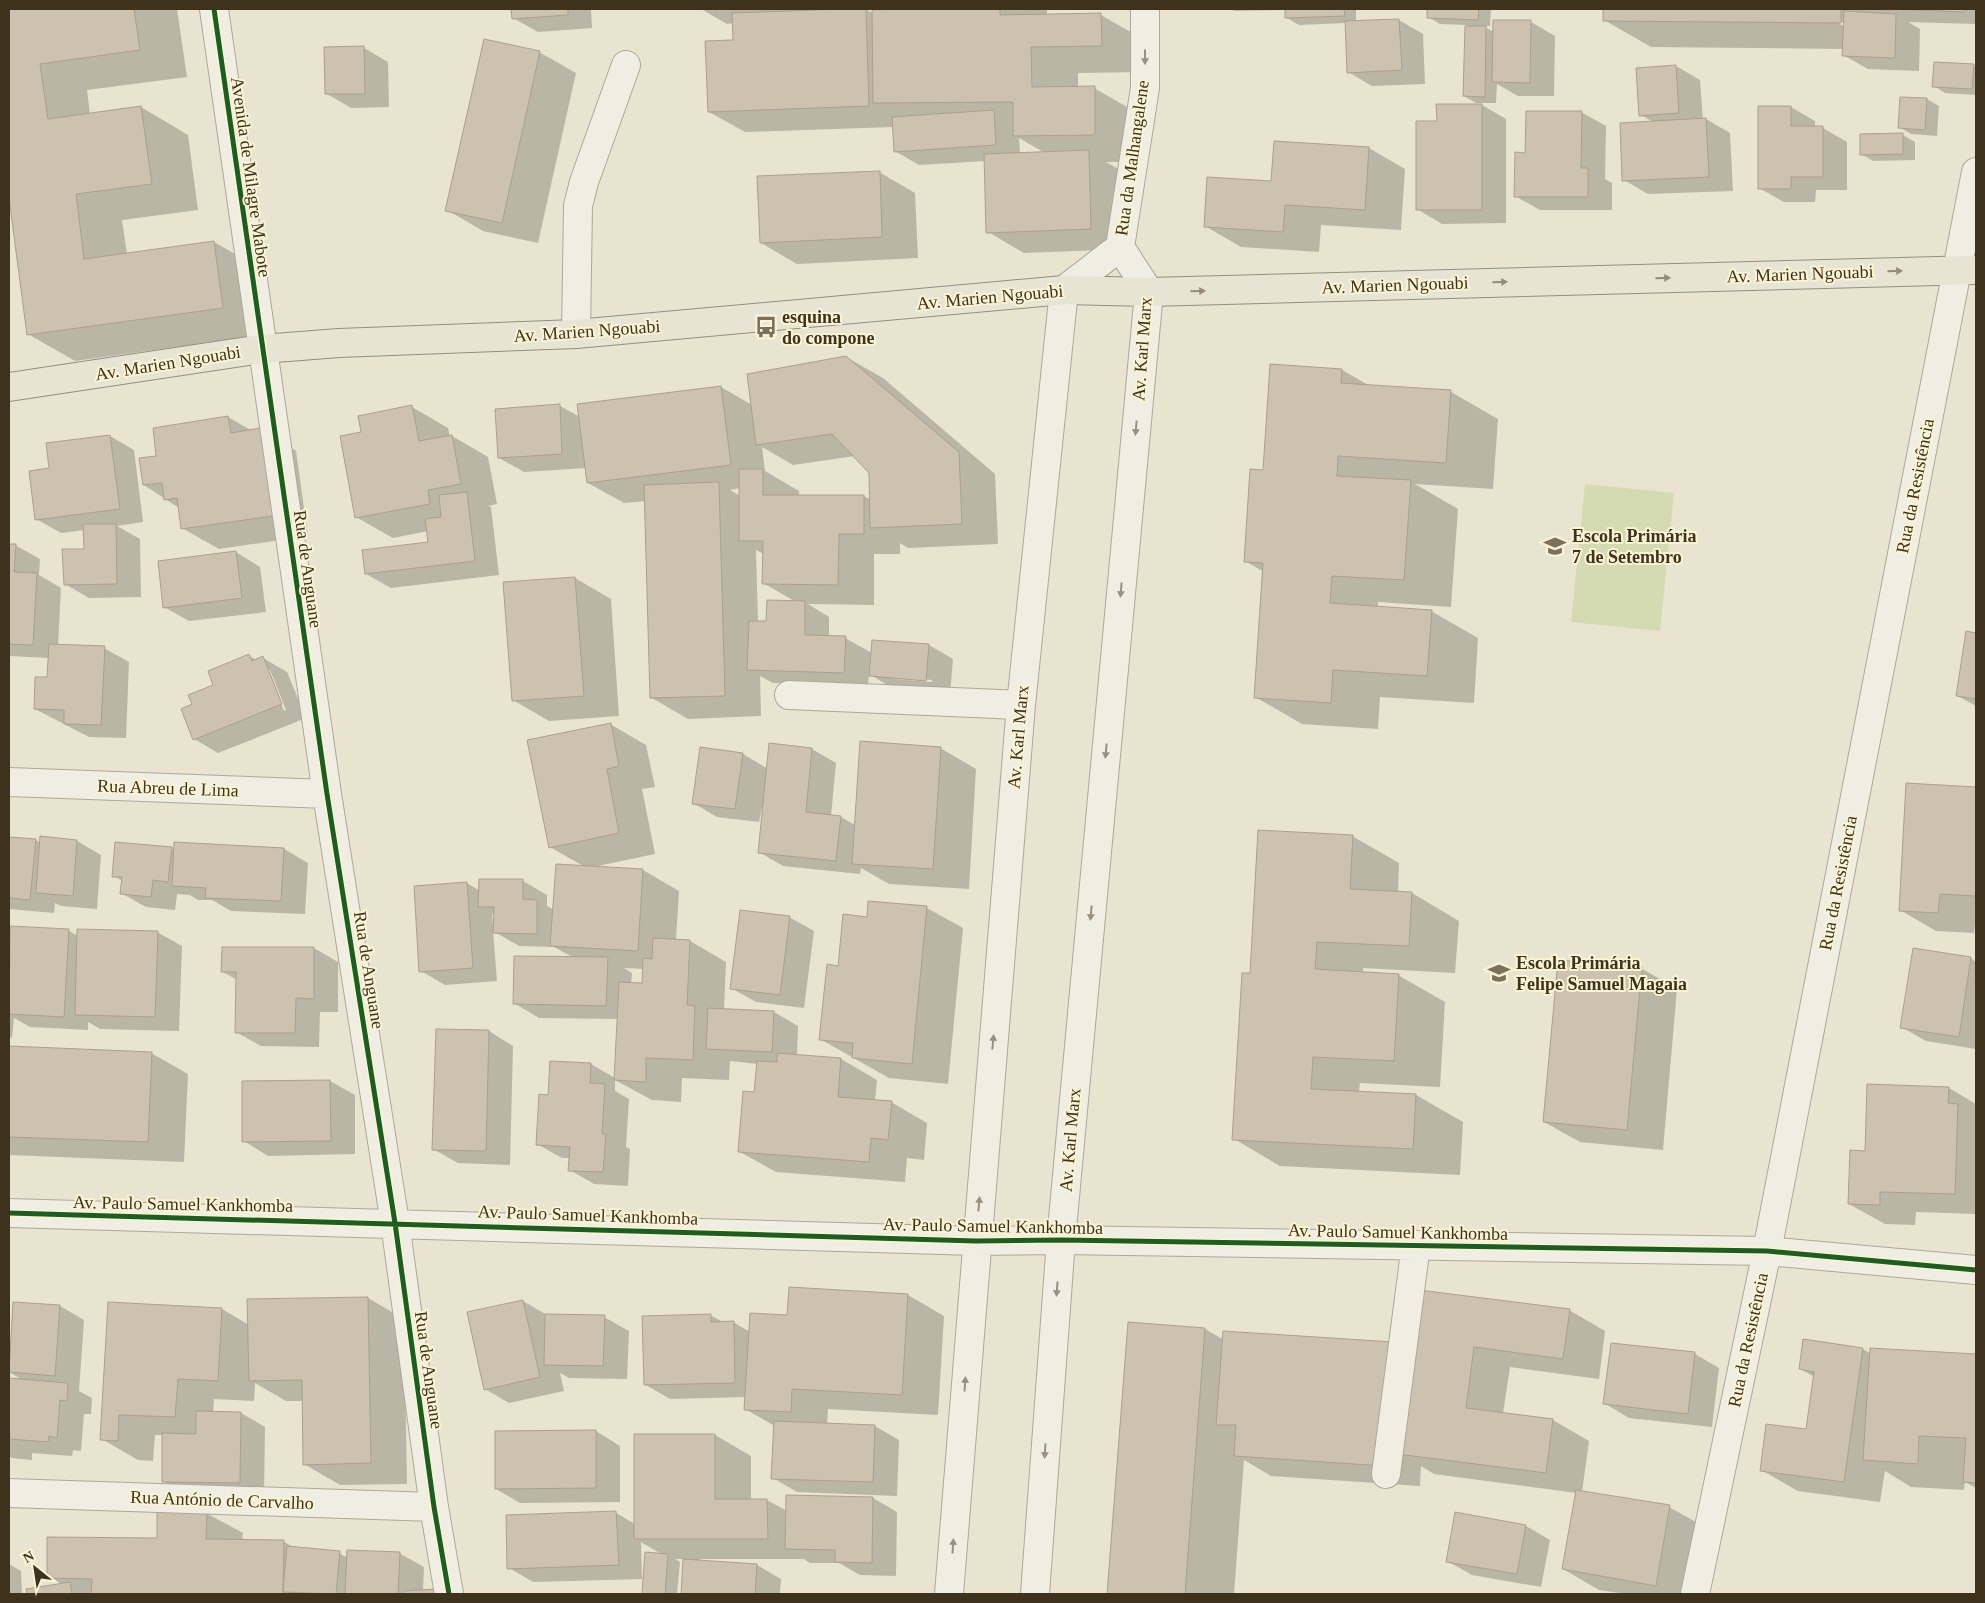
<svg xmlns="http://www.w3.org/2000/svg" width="1985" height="1603" viewBox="0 0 1985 1603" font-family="'Times New Roman',serif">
	<rect width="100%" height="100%" fill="#e8e4d0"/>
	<path fill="#d5dbb0" d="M1585,484L1674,493L1660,631L1571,622Z"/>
	<path fill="#0003" fill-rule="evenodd" d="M9,9H177L187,77L87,90L90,115L141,107L188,135L198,210L122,220L127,254L214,242L261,269L269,334L75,361L28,334L9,196Z
		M513,9H591L592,28L538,32L513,18Z
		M701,9H866L874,14L899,11V9H1044L1047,10V16L1101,15L1148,42L1149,72L1078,73V88H1094L1141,115L1142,162H1106L1125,173L1126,249L1024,253L988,232L986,161L919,165L895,151L893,127L745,132L709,112L734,41L733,23L727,24ZM1019,138L1045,153L1020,154Z
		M1230,9H1356V22L1399,20L1423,34L1425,84L1372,86L1348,72L1346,23L1299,25L1287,18V10L1234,11Z
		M1428,9H1491L1490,26H1483L1494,32L1531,22L1555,36L1554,96H1518L1497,84L1496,103H1476L1464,96L1466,25L1440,24L1428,17Z
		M1604,9H1976V24L1908,22L1920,29L1919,71L1868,69L1843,55L1844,49L1651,47L1604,20ZM1836,19L1845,24V27L1835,21Z
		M364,48L388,62L389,107L351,108L327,94Z
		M539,52L576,73L538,243L483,231L447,210Z
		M1676,66L1700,80L1703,120L1706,119L1730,133L1733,191L1648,194L1624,180L1653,122L1641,115Z
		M1973,66L1976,67V95L1945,93L1934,86Z
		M1927,99L1939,106L1937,136L1911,134L1899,127Z
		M1482,105L1506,119V223L1442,224L1417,209L1438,122Z
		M1791,107L1815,121V128H1823L1847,142V190H1816L1815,202H1784L1759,188Z
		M1581,112L1606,126L1605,179L1612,183V210H1540L1515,196L1527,154Z
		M1903,135L1915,142V160L1873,161L1861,154Z
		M1369,148L1405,169L1401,230L1321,225L1319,252L1241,247L1205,226L1272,182Z
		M879,172L915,193L918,258L797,264L761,243Z
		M846,357L883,378L995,474L998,544L908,548L900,543V554H874V605L808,604L829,617V637L845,638L872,653L873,641L929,645L953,659L950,694L894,689L869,674L868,686L773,683L760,676L761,716L688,719L652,698L646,501L624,503L588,483L586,468L524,472L499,458L560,406L580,417L721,387L752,405ZM762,447L793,465L855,456L870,472L871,500L864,496H799V491L765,471ZM740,488V496L730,490ZM756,550L764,554L763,583L796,602L768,623L758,622ZM894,677L932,680V682L894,679Z
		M1342,370L1370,386L1451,392L1498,419L1493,489L1415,484L1458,509L1451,607L1378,602V608L1431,611L1478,638L1474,703L1380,697L1378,729L1302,724L1255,697L1264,572L1245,561L1265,471Z
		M412,407L448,428L450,437L452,436L488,457L497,504L488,506L491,507L499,575L391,588L366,574L429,543L428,531L393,538L356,517L362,433Z
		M228,417L252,431L260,430L296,451L308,536L219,549L182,528L179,508L144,485L158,457Z
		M110,436L134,450L143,522L117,526L140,539L141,597L89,598L65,584L85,550V530L61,533L36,519L50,469Z
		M9,545H15L40,559L39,575L61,588L58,646L104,648L129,662L126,738L89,737L35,709L48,679L49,658L9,656Z
		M236,552L260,567L266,612L189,621L164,607Z
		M575,578L611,599L619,716L549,721L513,700Z
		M1967,633L1976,634V706L1958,696Z
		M249,656L257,660L263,658L287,672L306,718L218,753L194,739L193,705ZM267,670H270L286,710L284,711Z
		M610,724L646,745L655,787L642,789L655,854L593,867L643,870L679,891L676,940L690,941L726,962L724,1010L774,1012L798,1026L797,1056L841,1059L877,1080L875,1101L891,1102L927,1123L924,1160L907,1158L905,1182L776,1172L740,1152L755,1094L758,1064L730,1061L729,1080L682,1078L681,1102L652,1100L615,1080V1091L629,1099L626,1147L630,1149L628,1186L594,1184L570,1170V1158H562L537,1144L549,1096L551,1062L591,1064L615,1078L618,1019L539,1018L514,1003L574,958L554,947L519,946L493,931L497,981L445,985L421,971L467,883L480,891L523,881L547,895V906L554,910L585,867L550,847ZM492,914L495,915V925H493ZM624,968L644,969L643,984H631L632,973Z
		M940,748L976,769L969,889L889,884L861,868L860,874L783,866L759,852L764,807H762L759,822L717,817L693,803L743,754L768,769L812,749L836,763L831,816L841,817L855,825Z
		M1908,784L1976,788V914L1974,933L1936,931L1900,910Z
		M1352,836L1399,863L1398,893H1412L1459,921L1455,973L1363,968V973L1398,975L1445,1002L1440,1087L1360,1083L1359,1092L1416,1095L1463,1122L1460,1175L1280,1166L1234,1139L1251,975Z
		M9,838L36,840L41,843L77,841L101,855L97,909L61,906L55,903L54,913L9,909Z
		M171,848L175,850L284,849L308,863L305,914L231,911L212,900H198L190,895L177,894L175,910L146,907L121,893L123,881L113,876Z
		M869,902L927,908L963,928L948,1084L889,1078L820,1039L839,967L868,918Z
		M789,917L814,931L804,1008L756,1002L731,988Z
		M12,927L69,931L78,936L157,932L182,946L179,1031L100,1029L88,1022V1030L30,1027L14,1018L12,1038L9,1037V933L11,934Z
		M314,948L338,962V1012H320L319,1047L261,1046L236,1032L237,980L223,972Z
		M1971,958L1976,962V1049L1926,1041L1901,1027Z
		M1641,968L1677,989L1663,1150L1580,1142L1544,1122Z
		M437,1030L489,1031L513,1046L510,1165L458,1163L433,1149Z
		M9,1047L151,1053L188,1074L184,1162L9,1155Z
		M330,1081L355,1095V1154L268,1156L244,1141L243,1082Z
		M1868,1086L1949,1088L1976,1104V1214L1916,1212L1915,1225L1885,1224L1849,1204L1866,1152Z
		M908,1295L944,1316L938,1415L828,1409L827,1425L875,1426L899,1440L897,1496L797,1492L773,1478L775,1426L745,1409L746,1397L670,1399L646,1385L710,1315L723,1322H733L750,1332L788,1317Z
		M368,1298L404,1319L407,1484L340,1485L304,1464L303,1401H286L255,1383L254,1401L214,1399L213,1413H241L265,1427L264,1496L187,1495L163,1481L164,1435H155L153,1461L138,1460L102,1439L110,1304L222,1309L249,1325Z
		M523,1301L547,1315L604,1317L629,1331L627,1379L569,1378L560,1373L564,1391L509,1403L485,1389Z
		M14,1303L60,1306L84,1320L79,1391L92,1398L91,1414H84L81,1451L73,1450L72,1456L32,1453V1460L12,1458L9,1456V1347L10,1348ZM9,1372L24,1381L9,1379Z
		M1569,1310L1605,1331L1599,1379L1510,1367L1503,1414L1553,1420L1589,1441L1582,1492L1669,1507L1705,1527L1694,1594H1626L1599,1590L1563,1569L1577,1493L1434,1474L1421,1466L1420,1486L1271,1476L1244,1460L1234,1594H1109L1129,1323L1205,1329L1224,1340L1393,1344Z
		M1612,1344L1695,1354L1719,1368L1712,1427L1629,1418L1604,1403Z
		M1863,1349L1871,1354L1872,1349L1976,1355V1488L1965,1482L1964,1490L1911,1487L1885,1471L1880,1502L1798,1491L1761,1470L1807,1430L1815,1377L1800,1369Z
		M596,1431L620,1446V1502L520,1503L496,1489Z
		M715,1435L751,1456V1500H767L787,1511L873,1498L897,1512L896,1576L860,1575L839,1563H810L804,1559H700V1561L757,1565L781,1579L780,1594H682L685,1559H675L680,1562L677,1594H644V1579L533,1582L509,1568L507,1516L616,1513L635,1524ZM641,1542L663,1555L644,1578H642Z
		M206,1513L243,1533L242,1541H283L296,1549L339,1553L348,1558L399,1553L424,1567L423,1591L442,1594H29L28,1590L61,1584L48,1577L158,1539Z
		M1456,1514L1526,1526L1550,1540L1541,1587L1472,1575L1447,1561Z
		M9,1564L21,1571L22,1594H9Z"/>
	<path fill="#cdc2b0" stroke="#aaa08d" d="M9,9H134L140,50L40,64L48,119L141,106L152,184L76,194L84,259L214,241L223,308L27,335L9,198Z
		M511,9H568V15L512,19Z
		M843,9H866L869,106L708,112L705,41L733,40L732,13Z
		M898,9H1000V15L1101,13L1102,46L1031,47L1032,87L1095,86V135L1013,136V102L873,103L872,10Z
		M1285,9H1344L1345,16L1285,18Z
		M1427,9H1479L1478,20L1427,18Z
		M1603,9H1841V23L1603,21Z
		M1891,9H1964V12Z
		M1844,11L1896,14L1895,58L1842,56Z
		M1399,19L1402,70L1347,73L1345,21Z
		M1493,20H1531L1530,83L1492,82Z
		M1465,26H1486L1485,97L1463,96Z
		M484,39L540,51L502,223L445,211Z
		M364,46L365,94H325L324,47Z
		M1934,62L1974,64L1972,89L1932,87Z
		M1676,65L1679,113L1639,116L1636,68Z
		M1900,97L1927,98L1925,130L1898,128Z
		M1436,104H1482V210H1416V121H1437Z
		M1758,106H1791V126H1823V177H1791V189H1758Z
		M994,110L996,145L894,152L892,117Z
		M1526,111H1582L1581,168H1588V197H1514L1515,152L1525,153Z
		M1706,118L1709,177L1622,181L1620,123Z
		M1903,133V154L1860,155V134Z
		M1274,141L1369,147L1365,210L1285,205L1283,232L1204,227L1207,177L1271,181Z
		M1089,150L1091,229L986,233L984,154Z
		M880,171L882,237L760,243L757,176Z
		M846,356L959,452L962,524L870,528L869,473L832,434L756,445L747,374Z
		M1270,364L1342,369L1341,383L1451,390L1446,463L1338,456L1337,476L1411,480L1404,580L1332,576L1330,603L1432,610L1427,676L1333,670L1331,703L1254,698L1263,563L1244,562L1250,469L1263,470Z
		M721,386L731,465L587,483L577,404Z
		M560,404L562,454L498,458L495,409Z
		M412,405L419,441L452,435L461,484L428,490L430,504L355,518L340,436L361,432L358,416Z
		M228,416L231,433L260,428L273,516L181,529L177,498L164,500L162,483L143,485L139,458L156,456L153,428Z
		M110,435L120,509L35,520L29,471L49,468L46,443Z
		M739,469H763V495H864V534H839L838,585L762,584L763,541H739Z
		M719,482L725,696L650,698L644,485Z
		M467,492L475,561L365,574L362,550L428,542L425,519L441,517L439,495Z
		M83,524H116L117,584L64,585L62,549H84Z
		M9,544H16L14,572L37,573L33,645L9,644Z
		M236,551L242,598L163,608L158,561Z
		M575,577L584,696L512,701L503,582Z
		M767,600L805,601V635L846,636L844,673L747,670L749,621H766Z
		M1966,631L1976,633V699L1956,696Z
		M872,640L929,644L926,681L869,676Z
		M49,644L105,646L101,725L64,724V710L34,709L35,677H47Z
		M249,654L252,661L263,656L282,704L193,740L181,709L192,704L188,695L213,685L208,671Z
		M611,723L619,766L607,769L619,833L549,848L527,740Z
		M860,741L941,747L933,869L852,864Z
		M769,743L812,748L806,812L841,816L836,861L758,853Z
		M700,747L743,753L735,809L692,804Z
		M1906,783L1976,787V896L1940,894L1938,913L1899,911Z
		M1258,830L1353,835L1350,889L1412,892L1409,946L1317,942L1315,969L1399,974L1394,1061L1313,1057L1311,1089L1416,1094L1413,1149L1232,1140L1242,973H1250Z
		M40,836L77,840L73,896L36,893Z
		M9,837L36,839L30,900L9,898Z
		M115,842L172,847L168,882L153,880L151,897L120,894L122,877H112Z
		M174,842L284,848L281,901L205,898L206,888L172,886Z
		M556,864L643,869L638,951L550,946Z
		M479,879H523V899L537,900V934L493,933L494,907H478Z
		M467,882L473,968L419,972L414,886Z
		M868,901L927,906L912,1064L852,1058L853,1043L819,1040L827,964L838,966L843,914L867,917Z
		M740,910L790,916L780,995L730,989Z
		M10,926L69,929L64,1017L9,1014Z
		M77,929L158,931L155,1017L75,1015Z
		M653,938L690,940L687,1005L695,1006L693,1060L646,1058V1082L614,1080L619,982L642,983L643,958L652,959Z
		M222,947H314V999L296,998L295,1033H235L236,972H221Z
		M1913,948L1971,957L1959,1037L1900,1028Z
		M514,956L608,957L606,1006L513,1004Z
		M1558,960L1642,967L1627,1130L1543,1122Z
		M708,1008L774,1011L772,1052L706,1049Z
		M436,1029L489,1030L486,1151L432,1150Z
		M9,1046L152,1052L148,1142L9,1137Z
		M777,1053L841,1058L838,1097L892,1101L888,1140L871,1138L869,1162L738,1152L743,1091L754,1092L757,1061L777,1062Z
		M550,1061L591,1063L590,1083L605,1084L602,1134H606L603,1172L568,1171L570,1147L536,1145L539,1094L548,1095Z
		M330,1080L331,1141L242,1142V1081Z
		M1867,1084L1949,1087L1948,1103L1958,1104L1955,1194L1880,1192V1205L1848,1204L1850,1150L1865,1151Z
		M789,1287L908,1294L902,1395L792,1389L791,1412L744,1410L750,1313L787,1315Z
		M1419,1290L1570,1309L1563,1359L1474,1347L1466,1408L1553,1419L1546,1473L1397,1454Z
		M368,1297L371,1463L303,1465L302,1380L249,1381L247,1299Z
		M523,1300L540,1377L484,1390L467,1312Z
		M13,1302L60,1305L55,1376L9,1372Z
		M108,1302L222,1308L218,1381L178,1379L175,1417L119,1415L118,1441L100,1440Z
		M545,1314L605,1315L603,1366L544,1365Z
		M711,1314V1322L734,1321L735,1383L644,1385L642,1316Z
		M1128,1322L1205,1328L1185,1594H1107Z
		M1223,1331L1393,1342L1384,1466L1234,1456L1236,1425H1216Z
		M1803,1339L1863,1348L1844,1482L1760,1471L1766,1424L1806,1429L1814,1372L1799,1369Z
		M1611,1343L1695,1352L1688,1414L1603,1404Z
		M1870,1348L1976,1354V1483L1963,1482L1966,1438L1919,1436L1918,1464L1863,1460Z
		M9,1378L68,1383L67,1401L60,1400L57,1438L49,1436L48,1442L9,1439Z
		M196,1411L241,1412L240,1483L162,1482V1433L196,1434Z
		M774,1421L875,1425L873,1482L771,1479Z
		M596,1430V1488L495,1489V1431Z
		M634,1434H715V1499H767L768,1539H634Z
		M1576,1490L1670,1505L1656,1586L1562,1569Z
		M786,1495L873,1497L872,1563L835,1562V1550L785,1549Z
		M157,1511H207L206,1539L284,1540L283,1594H91L92,1579L47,1578V1537L157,1538Z
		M616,1511L619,1565L507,1569L506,1515Z
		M1455,1512L1526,1525L1517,1574L1446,1562Z
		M287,1546L340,1551L336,1594L283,1592Z
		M347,1550L400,1552L398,1594H345Z
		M645,1552L668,1554L665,1594H642Z
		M683,1559L757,1564L755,1594H681Z
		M70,1582L72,1594H27L26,1589Z
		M436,1589V1594H404V1591Z"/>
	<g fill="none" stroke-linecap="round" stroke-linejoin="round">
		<g stroke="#aea898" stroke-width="30">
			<path id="minor" d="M214,9L327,794L395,1223L434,1507L449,1594
				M1120,247L1145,88V9
				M576,334L578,206L584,182L626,65
				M789,695L1021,705
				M9,782L327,794
				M9,1213L976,1241L1061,1240L1767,1251L1976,1270
				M1386,1474L1416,1245
				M9,1493L434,1507
				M949,1594L1021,705L1064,290L1120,247
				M1035,1594L1061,1240L1149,292L1120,247
				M1695,1594L1767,1251L1976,172"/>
		</g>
		<g stroke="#938e7f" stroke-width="30">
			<path id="major" d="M9,387L262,349L339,343L576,334L1064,290L1149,292L1976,270"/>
		</g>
		<use href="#minor" stroke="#f0ede2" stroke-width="28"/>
		<use href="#major" stroke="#e8e4d3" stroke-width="28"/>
		<g stroke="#faf4d5" stroke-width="8">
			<path id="cycleway" d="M214,9L327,794L395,1223L434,1507L449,1594
				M9,1213L976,1241L1061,1240L1767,1251L1976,1270"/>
		</g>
		<use href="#cycleway" stroke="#1b5e20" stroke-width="5"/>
	</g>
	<defs><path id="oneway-solid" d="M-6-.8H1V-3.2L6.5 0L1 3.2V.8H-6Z" transform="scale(1.25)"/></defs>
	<g fill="#989080">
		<use href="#oneway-solid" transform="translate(1145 57) rotate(90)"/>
		<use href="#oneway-solid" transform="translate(1136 428) rotate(95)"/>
		<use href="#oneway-solid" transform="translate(1121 590) rotate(95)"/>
		<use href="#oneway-solid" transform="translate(1106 751) rotate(95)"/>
		<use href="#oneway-solid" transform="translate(1091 913) rotate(95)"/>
		<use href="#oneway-solid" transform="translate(993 1042) rotate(-85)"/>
		<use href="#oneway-solid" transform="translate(979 1204) rotate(-85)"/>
		<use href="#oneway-solid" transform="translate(1057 1289) rotate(94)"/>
		<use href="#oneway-solid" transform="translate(965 1384) rotate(-86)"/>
		<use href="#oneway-solid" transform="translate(1045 1451) rotate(94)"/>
		<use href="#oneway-solid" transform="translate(953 1546) rotate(-86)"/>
	</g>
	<g fill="#948b78">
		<use href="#oneway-solid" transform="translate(1895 271) rotate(-2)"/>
		<use href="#oneway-solid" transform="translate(1663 278) rotate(-2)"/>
		<use href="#oneway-solid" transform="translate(1500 282) rotate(-2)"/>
		<use href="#oneway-solid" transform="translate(1198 291) rotate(-2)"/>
	</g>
	<defs>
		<g id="bus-bare" transform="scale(1.725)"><path d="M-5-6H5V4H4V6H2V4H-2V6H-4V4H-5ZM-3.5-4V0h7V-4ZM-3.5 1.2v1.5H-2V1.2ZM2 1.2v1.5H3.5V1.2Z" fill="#7a705c" stroke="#faf4d5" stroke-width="2.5" paint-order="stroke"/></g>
		<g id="school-bare" transform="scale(1.725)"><path d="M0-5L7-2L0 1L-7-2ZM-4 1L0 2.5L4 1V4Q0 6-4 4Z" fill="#7a705c" stroke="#faf4d5" stroke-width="2.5" paint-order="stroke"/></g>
	</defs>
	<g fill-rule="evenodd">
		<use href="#bus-bare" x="766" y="327"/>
		<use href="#school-bare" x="1555" y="546"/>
		<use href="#school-bare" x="1499" y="973"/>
	</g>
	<g text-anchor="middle" stroke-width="4" stroke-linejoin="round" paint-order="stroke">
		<g font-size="18" fill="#3f321d" stroke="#faf4d5">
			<text transform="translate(1132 158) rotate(-82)" y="6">Rua da Malhangalene</text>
			<text transform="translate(251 177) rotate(82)" y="6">Avenida de Milagre Mabote</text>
			<text transform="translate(1800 274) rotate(-2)" y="6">Av. Marien Ngouabi</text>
			<text transform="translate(1395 285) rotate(-2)" y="6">Av. Marien Ngouabi</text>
			<text transform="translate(990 297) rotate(-5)" y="6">Av. Marien Ngouabi</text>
			<text transform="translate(587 331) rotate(-4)" y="6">Av. Marien Ngouabi</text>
			<text transform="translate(1142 349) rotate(-86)" y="6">Av. Karl Marx</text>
			<text transform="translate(168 363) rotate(-9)" y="6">Av. Marien Ngouabi</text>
			<text transform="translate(1915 486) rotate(-79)" y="6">Rua da Resistência</text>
			<text transform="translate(308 569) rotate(82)" y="6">Rua de Anguane</text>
			<text transform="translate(1018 737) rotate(-85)" y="6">Av. Karl Marx</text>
			<text transform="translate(168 788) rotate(2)" y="6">Rua Abreu de Lima</text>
			<text transform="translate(1838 883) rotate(-79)" y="6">Rua da Resistência</text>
			<text transform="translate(369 970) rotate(81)" y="6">Rua de Anguane</text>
			<text transform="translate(1070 1140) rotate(-85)" y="6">Av. Karl Marx</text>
			<text transform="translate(183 1204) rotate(1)" y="6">Av. Paulo Samuel Kankhomba</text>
			<text transform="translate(588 1215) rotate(2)" y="6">Av. Paulo Samuel Kankhomba</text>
			<text transform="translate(993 1226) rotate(1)" y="6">Av. Paulo Samuel Kankhomba</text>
			<text transform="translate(1398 1232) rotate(1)" y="6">Av. Paulo Samuel Kankhomba</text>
			<text transform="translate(1748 1340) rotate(-78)" y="6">Rua da Resistência</text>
			<text transform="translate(429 1370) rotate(82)" y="6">Rua de Anguane</text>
			<text transform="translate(222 1500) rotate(2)" y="6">Rua António de Carvalho</text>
		</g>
		<g font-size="18" font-weight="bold" fill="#3f321d" stroke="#faf4d5" text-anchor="start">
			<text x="782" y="323">esquina<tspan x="782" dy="21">do compone</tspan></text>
			<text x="1572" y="542">Escola Primária<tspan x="1572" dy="21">7 de Setembro</tspan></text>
			<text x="1516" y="969">Escola Primária<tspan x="1516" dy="21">Felipe Samuel Magaia</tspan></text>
		</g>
	</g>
	<rect width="1985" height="1603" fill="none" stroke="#3f321d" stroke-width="20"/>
	<g transform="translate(35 1568) rotate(330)" stroke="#faf4d5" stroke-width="4" paint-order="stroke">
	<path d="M0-4L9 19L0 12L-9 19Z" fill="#3f321d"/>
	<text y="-8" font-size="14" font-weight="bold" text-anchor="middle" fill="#3f321d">N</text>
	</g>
</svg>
